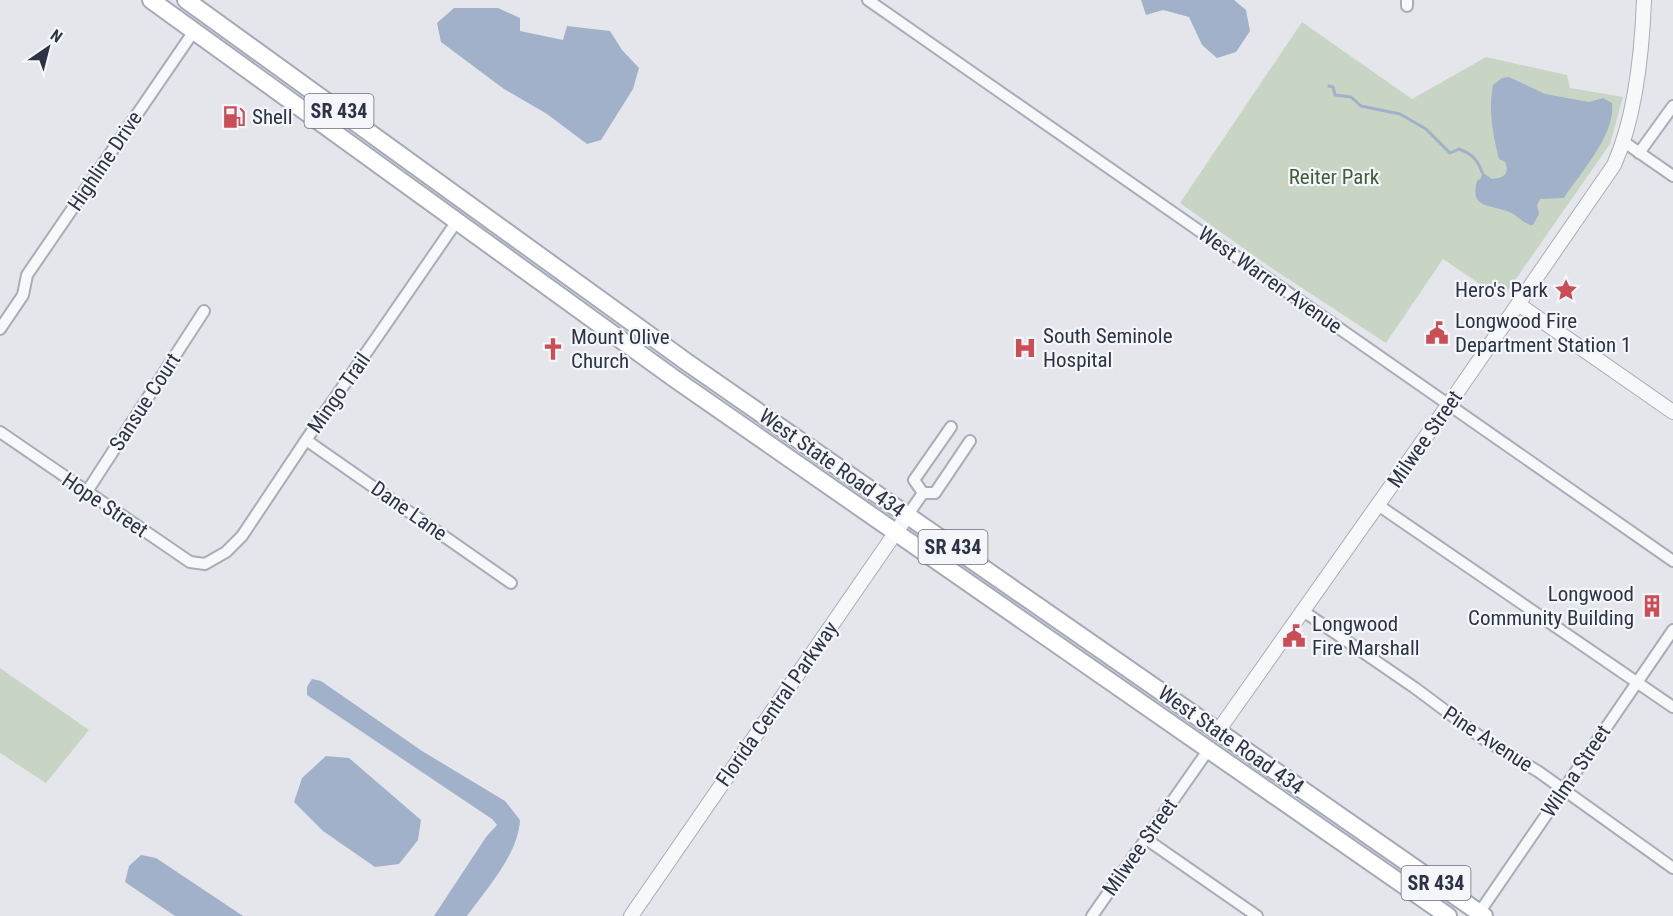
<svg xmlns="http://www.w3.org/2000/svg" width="1673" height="916" viewBox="0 0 1673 916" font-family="'Roboto Condensed',sans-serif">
	<rect width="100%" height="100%" fill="#e4e6eb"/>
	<path fill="#c8d5c5" d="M1302,22L1412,99L1486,57L1567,75L1570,88L1623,97L1610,144L1502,299L1443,259L1386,343L1267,265L1180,203Z
		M0,668L89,730L46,783L0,753Z"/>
	<path fill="#a1b1ca" d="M1141,0H1234L1246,10L1250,31L1236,52L1217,58L1202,45L1189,17L1163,10L1146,15Z
		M454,8H498L520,18V31L563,40L567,26L610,31L622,50L639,68L633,89L601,140L587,144L547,114L504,89L441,42L437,23Z
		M1509,77L1545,94L1589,102L1603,98L1612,103C1616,134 1581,172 1564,198L1540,199L1537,205L1539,214L1533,225H1530C1522,222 1517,215 1509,212C1490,204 1469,209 1477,181L1481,178L1482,172L1492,179C1504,178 1510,174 1505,162L1499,159C1493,135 1488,110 1493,85L1502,78Z
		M312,679L321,681L422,751L505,801L520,820C518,855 487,888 467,916H434L486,837L497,825L492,819L307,695V687Z
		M326,756L349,758L421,820L418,840L399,864L375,867L323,831L294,802L302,778Z
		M141,855L156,858L243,916H175L125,882L129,866Z"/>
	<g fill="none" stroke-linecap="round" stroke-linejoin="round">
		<path stroke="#a1b1ca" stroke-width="3" d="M1329,86L1333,87L1335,95L1351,97L1361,106L1400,114L1426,129L1450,153L1459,149C1472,154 1477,159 1482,172"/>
		<g stroke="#a9adb6" stroke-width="14">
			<path id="minor" d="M868,0L1673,561
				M1407,0V6
				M1624,142L1673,176
				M1639,153L1673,106
				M0,329L23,295L27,275L194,31
				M0,432L190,562L205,564L226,552L242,536L306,440L457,221
				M306,440L511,583
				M86,493L204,311
				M923,493L914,480L951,427
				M923,493H935L970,441
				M1378,505L1673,707
				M907,516L923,493
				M1303,611L1415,688L1482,738L1539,772L1673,868
				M1146,839L1257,916
				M1479,913L1673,630
				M1092,916L1209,749"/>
		</g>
		<g stroke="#a9adb6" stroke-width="16">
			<path id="tertiary" d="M1518,304L1673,412
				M1218,731L1449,404L1614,165C1636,116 1642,53 1644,0
				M631,916L907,516"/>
		</g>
		<g stroke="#a4aab7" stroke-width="20">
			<path id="primary" d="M151,0L675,379L1448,916
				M186,0L688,363L1484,916"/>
		</g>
		<use href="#minor" stroke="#f7f8fa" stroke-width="10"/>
		<use href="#tertiary" stroke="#f7f8fa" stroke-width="14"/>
		<use href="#primary" stroke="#fff" stroke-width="16"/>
	</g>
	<defs>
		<g id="fuel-bare" transform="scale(1.8)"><path d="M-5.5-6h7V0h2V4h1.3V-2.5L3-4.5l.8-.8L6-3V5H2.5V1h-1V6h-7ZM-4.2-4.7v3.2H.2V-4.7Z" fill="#cb4e57" stroke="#f4f6f9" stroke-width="2.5" paint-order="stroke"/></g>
		<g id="sight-bare" transform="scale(1.8)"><path d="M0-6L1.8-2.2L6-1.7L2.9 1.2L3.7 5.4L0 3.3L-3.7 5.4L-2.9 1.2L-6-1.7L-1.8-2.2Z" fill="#cb4e57" stroke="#f4f6f9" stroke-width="2.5" paint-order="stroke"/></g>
		<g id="civic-bare" transform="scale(1.8)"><path d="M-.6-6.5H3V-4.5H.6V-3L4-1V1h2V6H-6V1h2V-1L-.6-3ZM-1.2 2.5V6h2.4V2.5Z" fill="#cb4e57" stroke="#f4f6f9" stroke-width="2.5" paint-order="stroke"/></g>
		<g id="hospital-bare" transform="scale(1.8)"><path d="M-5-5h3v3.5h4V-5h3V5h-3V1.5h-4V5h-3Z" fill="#cb4e57" stroke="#f4f6f9" stroke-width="2.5" paint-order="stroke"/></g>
		<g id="church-bare" transform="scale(1.8)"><path d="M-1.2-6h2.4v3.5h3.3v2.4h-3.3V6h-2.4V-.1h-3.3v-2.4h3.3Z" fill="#cb4e57" stroke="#f4f6f9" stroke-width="2.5" paint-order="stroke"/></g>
		<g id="building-bare" transform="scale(1.8)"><path d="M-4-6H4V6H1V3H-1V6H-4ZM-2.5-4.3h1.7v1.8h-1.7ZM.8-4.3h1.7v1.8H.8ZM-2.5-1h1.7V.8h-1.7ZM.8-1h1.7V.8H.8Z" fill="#cb4e57" stroke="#f4f6f9" stroke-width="2.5" paint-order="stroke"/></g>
	</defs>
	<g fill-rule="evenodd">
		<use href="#fuel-bare" x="234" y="117"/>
		<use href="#sight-bare" x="1566" y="290"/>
		<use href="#civic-bare" x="1437" y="333"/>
		<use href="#hospital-bare" x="1025" y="348"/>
		<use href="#church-bare" x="553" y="349"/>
		<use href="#building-bare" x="1652" y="606"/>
		<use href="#civic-bare" x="1294" y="636"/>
	</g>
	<g text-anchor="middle" stroke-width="4.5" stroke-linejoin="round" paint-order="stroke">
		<g fill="#f4f6f9" stroke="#686e7a" stroke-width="1.5">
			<rect x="304.5" y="94" width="69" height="34" rx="4.5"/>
			<rect x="918.5" y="530" width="69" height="34" rx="4.5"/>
			<rect x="1401.5" y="866" width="69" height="34" rx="4.5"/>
		</g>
		<g font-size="20" font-weight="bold" fill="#2c3344">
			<text x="339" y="118">SR 434</text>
			<text x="953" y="554">SR 434</text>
			<text x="1436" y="890">SR 434</text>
		</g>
		<g font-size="21" fill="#2c3344" stroke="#f4f6f9" text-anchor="start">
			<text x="252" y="124">Shell</text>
			<text x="1548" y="297" text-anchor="end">Hero's Park</text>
			<text x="1455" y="328">Longwood Fire<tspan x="1455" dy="24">Department Station 1</tspan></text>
			<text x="1043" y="343">South Seminole<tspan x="1043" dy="24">Hospital</tspan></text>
			<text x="571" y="344">Mount Olive<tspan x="571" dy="24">Church</tspan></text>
			<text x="1634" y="601" text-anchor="end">Longwood<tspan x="1634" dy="24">Community Building</tspan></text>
			<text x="1312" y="631">Longwood<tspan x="1312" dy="24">Fire Marshall</tspan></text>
		</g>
		<g font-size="21" fill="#2c3344" stroke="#f4f6f9">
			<text transform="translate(105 161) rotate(-56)" y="7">Highline Drive</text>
			<text transform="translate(1270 280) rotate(35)" y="7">West Warren Avenue</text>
			<text transform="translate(339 393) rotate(-55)" y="7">Mingo Trail</text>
			<text transform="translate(145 402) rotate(-57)" y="7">Sansue Court</text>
			<text transform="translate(1425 439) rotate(-55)" y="7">Milwee Street</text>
			<text transform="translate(832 463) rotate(35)" y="7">West State Road 434</text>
			<text transform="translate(105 505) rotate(34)" y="7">Hope Street</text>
			<text transform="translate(409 511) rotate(35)" y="7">Dane Lane</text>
			<text transform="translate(777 704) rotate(-55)" y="7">Florida Central Parkway</text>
			<text transform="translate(1488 739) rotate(33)" y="7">Pine Avenue</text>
			<text transform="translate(1231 740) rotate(35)" y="7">West State Road 434</text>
			<text transform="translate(1576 771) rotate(-56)" y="7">Wilma Street</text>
			<text transform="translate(1140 847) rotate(-55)" y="7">Milwee Street</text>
		</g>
		<g font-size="21" fill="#3e5f3a" stroke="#f4f6f9">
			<text x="1334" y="184">Reiter Park</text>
		</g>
	</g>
	<g transform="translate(48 48) rotate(35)" stroke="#f4f6f9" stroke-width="4.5" paint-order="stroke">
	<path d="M0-4.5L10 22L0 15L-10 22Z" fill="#2c3344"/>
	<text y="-9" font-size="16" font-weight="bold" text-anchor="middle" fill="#2c3344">N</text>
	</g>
</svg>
